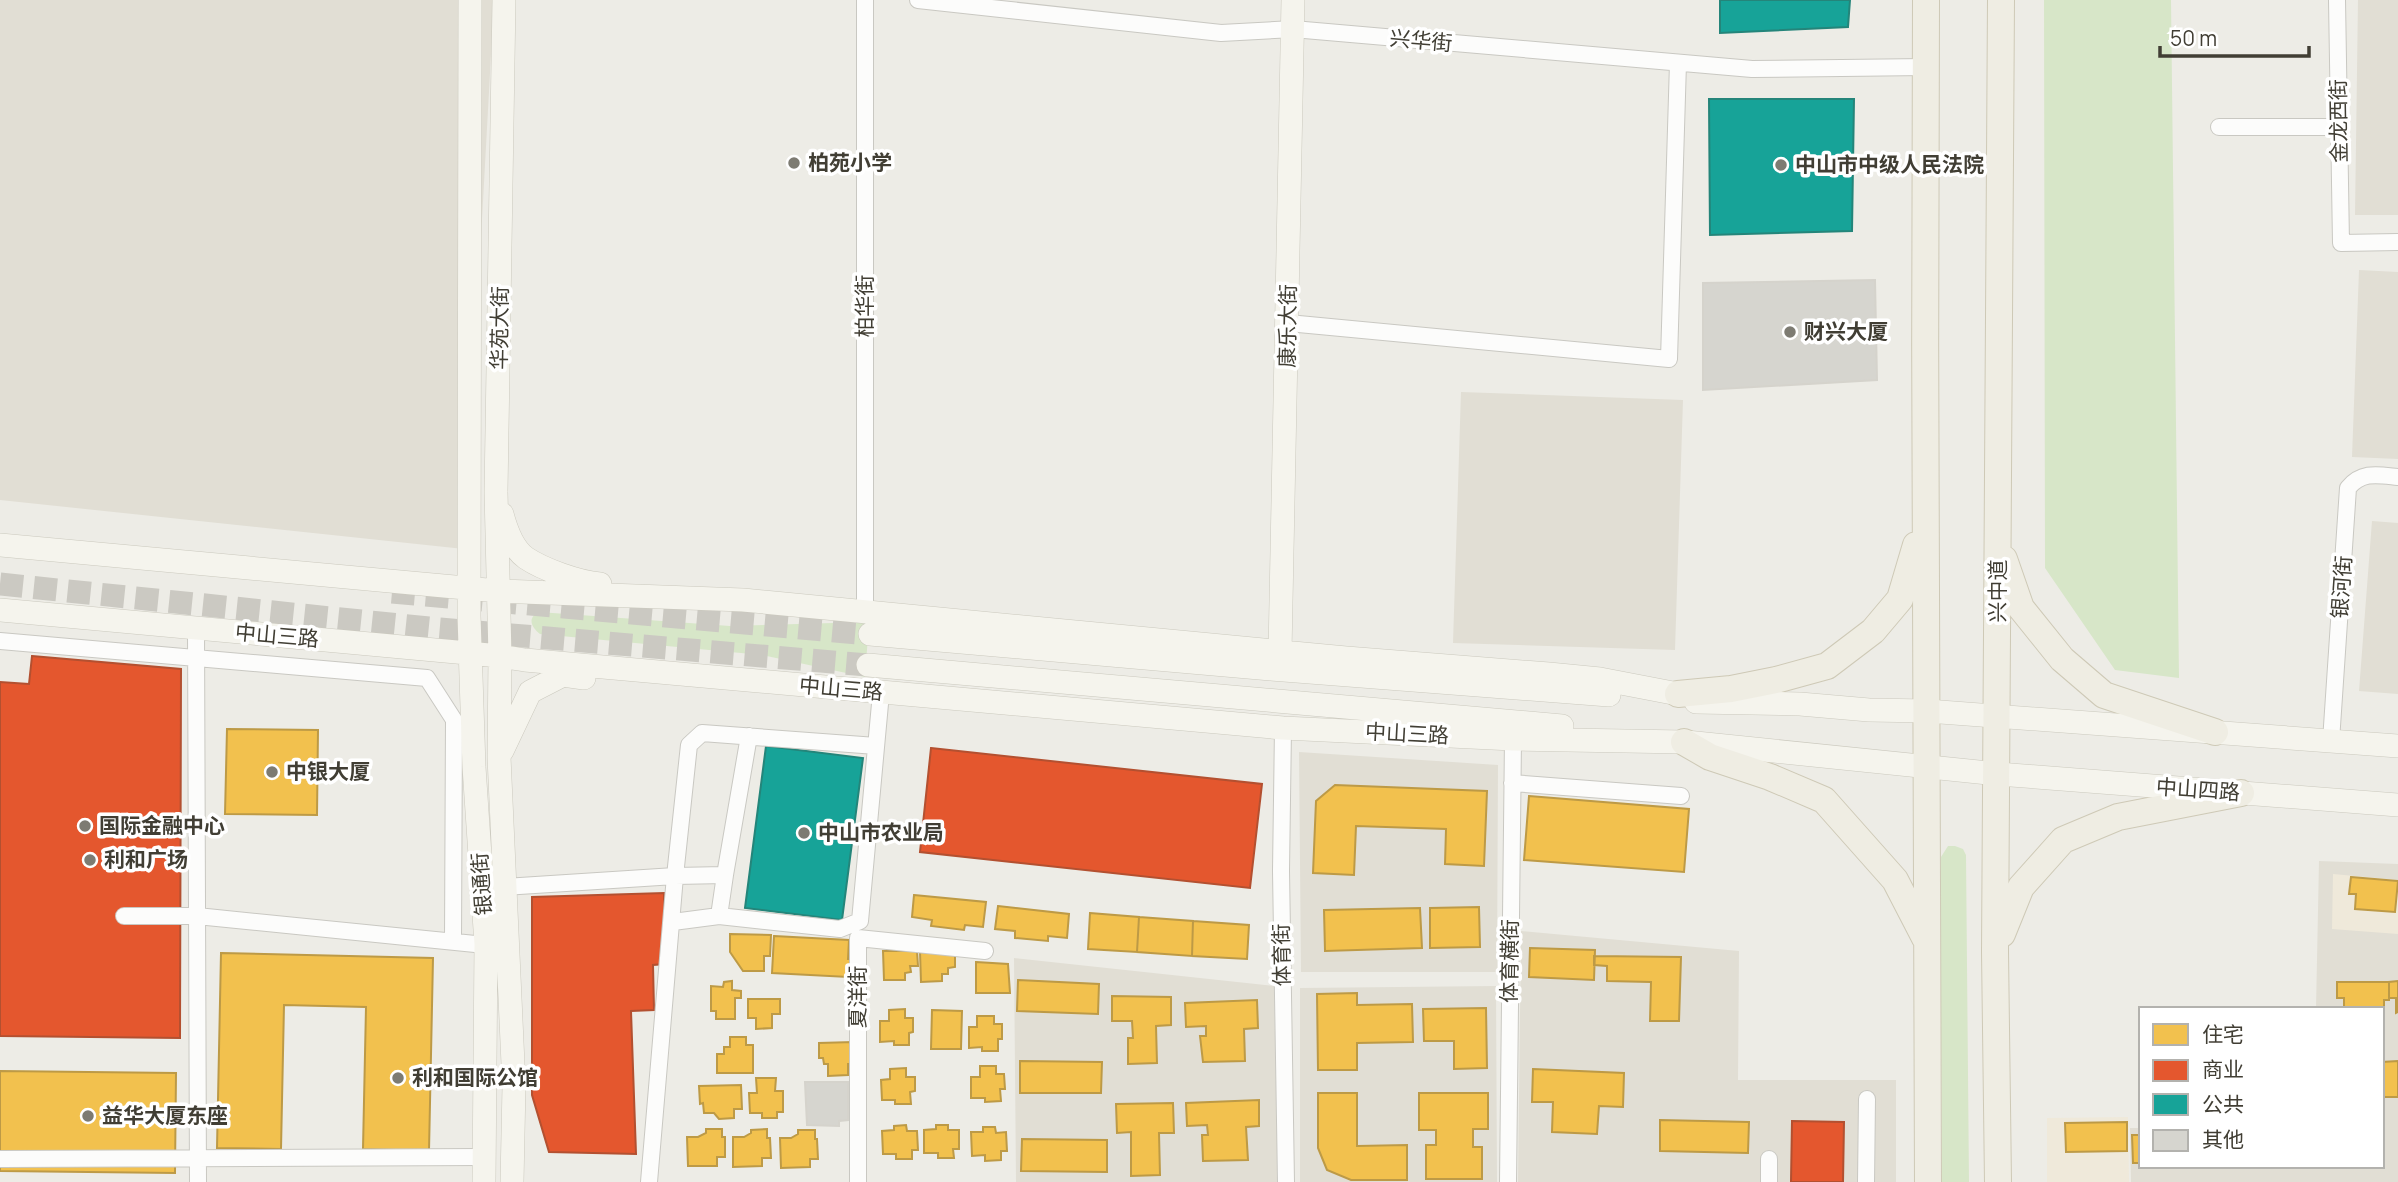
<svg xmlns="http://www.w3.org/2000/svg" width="2398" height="1182" viewBox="0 0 2398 1182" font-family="Manrope,'Noto Sans SC',sans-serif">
	<rect width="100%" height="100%" fill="#edece6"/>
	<path fill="#e1ded4" d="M0,0H494L464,549L0,500Z
		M2358,0H2398V215H2355Z
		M2359,270L2398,272V459L2352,457Z
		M1461,392L1683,400L1675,650L1453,643Z
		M2372,521L2398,523V694L2359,691Z
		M1299,752L1498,765L1497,972H1301Z
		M2319,861L2398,864V1182H2131L2130,1128H2141V1166H2382V1009H2316Z
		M1521,931L1739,951L1738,1080H1896V1182H1518Z
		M1014,958L1274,986L1278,1182H1016Z
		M1496,986L1497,1182H1300V988Z"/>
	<path fill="#efe9da" d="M2333,874L2398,880V934L2332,929Z
		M2128,1117L2129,1182H2047V1118Z"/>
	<path fill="#d7e6c8" d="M2044,0H2171L2179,678L2115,670L2045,568Z
		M539,612L730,626L869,622L865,677L762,655L540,634C531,627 527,618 539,612Z
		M1948,846H1955L1963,849L1966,855L1969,1182H1942L1940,885L1941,857Z"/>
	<path fill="#f2c14e" stroke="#bd9a46" stroke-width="2" d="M227,729L318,730L317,815L225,814Z
		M12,753L166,763L157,898L3,889Z
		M1335,785L1487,791L1484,866L1445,864L1446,829L1356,826L1354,875L1313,873L1316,801Z
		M1529,796L1689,809L1684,872L1524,860Z
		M2351,877L2398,881L2395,912L2355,909L2356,894H2349Z
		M914,895L986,902L983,927L965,925L964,930L931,926L932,920L912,917Z
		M998,906L1069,914L1067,938L1048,936V941L1015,938V931L995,929Z
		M1479,907L1480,947L1430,948V908Z
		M1420,908L1422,948L1325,951L1324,910Z
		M1090,913L1139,917L1137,952L1088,949Z
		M1139,917L1193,921L1192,956L1137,952Z
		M1193,921L1249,925L1247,959L1192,956Z
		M730,934L771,935L770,956H764V971H743L730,952Z
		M774,936L849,940L848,959H853V969H849L848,977L772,973Z
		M1530,948L1595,950L1594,980L1529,977Z
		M883,951H917L918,966H910L911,972L905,973V980H884Z
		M920,952L955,954V967L948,968V974H942V981L921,982Z
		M221,953L433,958L429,1151L363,1149L366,1007L284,1005L281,1149L217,1148Z
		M1594,956L1681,957L1679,1021H1650L1651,982L1607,981V966L1594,965Z
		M976,962L1008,964L1010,993H976Z
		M1018,980L1099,984L1098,1014L1017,1011Z
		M732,981V990L741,991V998H735V1019H716V1011H711V986L723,987L724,982Z
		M2398,981V1012L2396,1013V998H2389V982Z
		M2337,982H2389V1000H2384V1013H2382V1009H2344V998H2337Z
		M1357,993V1005L1412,1004L1413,1042L1357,1043V1070H1318L1317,994Z
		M1112,996L1171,997V1025L1156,1026L1157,1063L1128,1064V1038H1133L1132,1021H1112Z
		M748,999H780V1014H772V1028L756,1029V1018H748Z
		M1257,1000L1258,1028L1244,1029L1245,1061L1203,1062L1200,1036H1206V1026L1186,1027L1185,1003Z
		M1486,1008L1487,1068L1454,1069V1041H1424L1423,1009Z
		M905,1009V1018H913V1032L909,1033V1045H894V1041L880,1042V1021H889V1010Z
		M932,1010L962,1011L961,1049H931Z
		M977,1016H994V1024H1002V1039H998V1051H982V1047L969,1048V1027H977Z
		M730,1037H746V1045H753V1073H717V1054H724V1047H730Z
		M853,1042L854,1064H848V1075L828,1076V1064H824L823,1058H819V1043Z
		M1020,1061L1102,1062L1101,1093H1020Z
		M2398,1061V1097H2382V1062Z
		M980,1066H996V1074H1004L1005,1089H1000L1001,1101L985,1102V1098H971V1077H980Z
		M906,1068V1077H915V1091L910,1092L911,1104H895V1100H882L881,1080L890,1079V1069Z
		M1533,1069L1624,1073L1623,1107L1599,1106L1597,1134L1552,1132L1553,1102H1532Z
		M0,1071L176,1073L175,1173L0,1171Z
		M756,1078H776L775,1091H783V1112H777V1118H762V1113H750L749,1093H757Z
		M741,1085L742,1109H734V1118L719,1119L714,1113H704L703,1103L700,1104L699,1086Z
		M1318,1093H1357V1146L1407,1145V1180H1351L1327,1170L1318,1148Z
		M1419,1093H1488V1129H1473V1147H1482V1179H1426V1145H1436V1130H1419Z
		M1259,1100V1126L1246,1127L1248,1160L1203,1161L1202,1135H1208L1207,1125L1187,1126L1186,1103Z
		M1173,1103L1174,1133H1159L1160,1175L1131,1176V1132L1117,1133L1116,1104Z
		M1660,1120L1749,1122L1748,1153L1660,1151Z
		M2127,1122V1151L2066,1152L2065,1123Z
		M906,1125L907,1131H917L918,1150H912V1159H896V1154H883L882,1131L894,1130V1126Z
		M936,1125H948V1130H959V1149H953L954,1158H938V1153H924V1130L936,1129Z
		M983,1127H995L996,1133L1006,1132L1007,1151H1001V1160L985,1161V1155L972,1156L971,1132H983Z
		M706,1129H722V1137H725V1157H717V1166H688L687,1137H698L706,1133Z
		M767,1129V1138H770L771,1158H762V1166L733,1167V1137H744L751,1133V1130Z
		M798,1130H815V1139H817L818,1159H810V1167L781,1168L780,1138H791L798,1134Z
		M2132,1135H2141V1163H2133Z
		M1022,1139L1107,1140V1172L1021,1171Z"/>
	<path fill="#e4572e" stroke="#b35030" stroke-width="2" d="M1862,294V339L1717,341L1718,298Z
		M32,656L181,669L180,1038L0,1036V682L29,684Z
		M931,748L1262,784L1250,888L920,852Z
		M664,893L665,964L653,965L654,1010L631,1011L636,1154L549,1152L532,1095V897Z
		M1792,1121L1844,1122L1843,1182H1791Z"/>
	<path fill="#17a398" stroke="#24857a" stroke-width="2" d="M1720,0H1850L1848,27L1720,33Z
		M1709,99H1854L1852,231L1710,235Z
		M766,746L863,758L842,920L745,908Z"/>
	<path fill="#d6d5cf" stroke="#d5d3cc" stroke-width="2" d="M1875,280L1877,380L1703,390V283Z
		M805,1082H848V1120L839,1121V1126L807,1125Z"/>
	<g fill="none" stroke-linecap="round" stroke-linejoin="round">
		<path stroke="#cbc9c2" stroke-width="23" stroke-dasharray="23 11" stroke-linecap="butt" d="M0,584L429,628L868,665
			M392,592L870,634"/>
		<g stroke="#c9c8c2" stroke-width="18">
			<path id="street" d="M865,0V611
				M918,0L1221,33L1293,29L1752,69L1926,67
				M2337,0L2341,243L2398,242
				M2219,127H2339
				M1288,323L1669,359L1678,63
				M196,629L198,1182
				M0,641L427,678L454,720L453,940
				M1283,728L1281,871L1286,1182
				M749,736L725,875L675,876L689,745L702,733L876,746
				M2331,741L2348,488C2362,471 2378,475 2398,477
				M1512,783L1681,796
				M505,887L675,876L649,1182
				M124,916H197L495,946
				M719,916L725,875
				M673,922L719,916L840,929L860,921L881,693
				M0,1159L483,1157
				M858,1182V938L985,951
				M1508,1182L1513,739
				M1769,1182V1159
				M1866,1182L1867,1099"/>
		</g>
		<g stroke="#cbc9be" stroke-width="24">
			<path id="secondary" d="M470,0L469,616L474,767L486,944L484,1182
				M504,0L496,492L500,656L499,757L514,1086L512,1182
				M502,514C506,529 513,549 526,558C544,570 579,582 600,584
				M0,545L498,591L743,600L1346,658L1549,674L1600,679L1678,694
				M0,610L500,656L525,660L1283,728L1513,739L1684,742
				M870,634L1271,669L1609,695
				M1280,652L1293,0
				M868,665L1562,726
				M1696,702L1800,704L1869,710L1927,711L2398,746
				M1686,742L1998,774L2398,805
				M502,751L530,692L563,675L584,678"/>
		</g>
		<g stroke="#cec9b6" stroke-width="28">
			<path id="primary" d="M1926,0C1924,394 1926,788 1928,1182
				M2004,559L2021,608L2062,659L2104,695L2215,732
				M1678,694L1731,689L1776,680L1827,666L1873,631L1900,599L1916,545
				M1684,742L1710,757L1770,777L1824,800L1895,880L1925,938
				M2002,934L2021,887L2063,840L2118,817L2241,793
				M1998,1182L1995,952L2001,0"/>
		</g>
		<use href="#street" stroke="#fcfcfb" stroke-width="16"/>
		<use href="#secondary" stroke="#f5f4ed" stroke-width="23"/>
		<use href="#primary" stroke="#efede3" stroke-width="26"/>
	</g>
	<g fill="#7d7b72" stroke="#fff" stroke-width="2.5">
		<circle cx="794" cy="163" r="7"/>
		<circle cx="1781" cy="165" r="7"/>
		<circle cx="1790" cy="332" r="7"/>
		<circle cx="272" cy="772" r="7"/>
		<circle cx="85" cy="826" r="7"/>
		<circle cx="804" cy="833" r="7"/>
		<circle cx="90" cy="860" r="7"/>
		<circle cx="398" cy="1078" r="7"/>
		<circle cx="88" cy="1116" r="7"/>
	</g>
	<g text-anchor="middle" stroke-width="7" stroke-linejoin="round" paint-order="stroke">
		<g font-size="21" fill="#413e34" stroke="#fff">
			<text transform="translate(1421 41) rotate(5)" y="7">兴华街</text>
			<text transform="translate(2339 121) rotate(-91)" y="7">金龙西街</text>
			<text transform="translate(865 306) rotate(-90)" y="7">柏华街</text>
			<text transform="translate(1288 326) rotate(-89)" y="7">康乐大街</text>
			<text transform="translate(500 328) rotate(-89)" y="7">华苑大街</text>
			<text transform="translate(2342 587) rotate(-86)" y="7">银河街</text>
			<text transform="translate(1998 591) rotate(-90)" y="7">兴中道</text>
			<text transform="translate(277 636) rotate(5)" y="7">中山三路</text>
			<text transform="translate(841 689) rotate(5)" y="7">中山三路</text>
			<text transform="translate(1407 734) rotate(3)" y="7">中山三路</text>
			<text transform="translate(2198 790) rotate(4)" y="7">中山四路</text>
			<text transform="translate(482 884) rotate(-94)" y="7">银通街</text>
			<text transform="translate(1282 955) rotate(-91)" y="7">体育街</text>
			<text transform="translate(1510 961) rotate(-89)" y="7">体育横街</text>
			<text transform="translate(858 997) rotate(-90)" y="7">夏洋街</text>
		</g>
		<g font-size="21" font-weight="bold" fill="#413e34" stroke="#fff" text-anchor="start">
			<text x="808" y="170">柏苑小学</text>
			<text x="1795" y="172">中山市中级人民法院</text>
			<text x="1804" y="339">财兴大厦</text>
			<text x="286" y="779">中银大厦</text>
			<text x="99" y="833">国际金融中心</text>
			<text x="818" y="840">中山市农业局</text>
			<text x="104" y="867">利和广场</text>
			<text x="412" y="1085">利和国际公馆</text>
			<text x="102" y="1123">益华大厦东座</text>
		</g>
	</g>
	<rect x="2139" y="1007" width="245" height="161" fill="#ffffff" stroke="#b3b2ae" stroke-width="2"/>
	<rect x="2153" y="1024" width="35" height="21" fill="#f2c14e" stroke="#b3b2ae" stroke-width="2"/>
	<text x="2202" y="1042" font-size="21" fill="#413e34">住宅</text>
	<rect x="2153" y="1060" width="35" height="21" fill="#e4572e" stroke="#b3b2ae" stroke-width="2"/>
	<text x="2202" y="1077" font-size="21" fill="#413e34">商业</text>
	<rect x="2153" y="1094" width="35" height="21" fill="#17a398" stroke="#b3b2ae" stroke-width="2"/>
	<text x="2202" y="1112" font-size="21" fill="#413e34">公共</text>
	<rect x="2153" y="1130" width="35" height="21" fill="#d6d5cf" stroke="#b3b2ae" stroke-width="2"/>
	<text x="2202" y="1147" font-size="21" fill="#413e34">其他</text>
	<path d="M2160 46v10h149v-10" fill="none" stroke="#413e34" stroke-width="3.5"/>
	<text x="2170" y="46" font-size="21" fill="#413e34" stroke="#ffffff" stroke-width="5" paint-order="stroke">50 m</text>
</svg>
